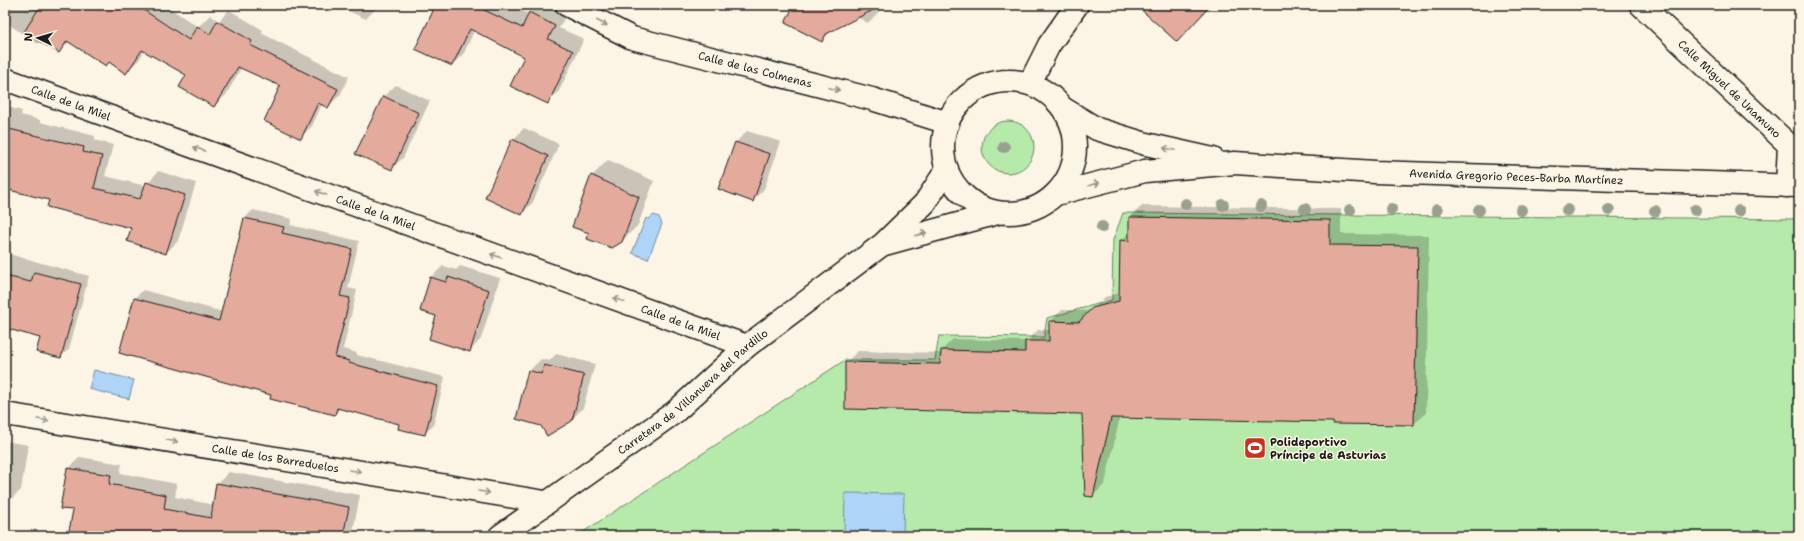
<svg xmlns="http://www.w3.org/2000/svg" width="1804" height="541" viewBox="0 0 1804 541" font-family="'Shantell Sans',sans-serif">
	<rect width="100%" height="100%" fill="#fcf5e5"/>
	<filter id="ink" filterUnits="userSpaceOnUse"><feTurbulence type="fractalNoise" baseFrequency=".025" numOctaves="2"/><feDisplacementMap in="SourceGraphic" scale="8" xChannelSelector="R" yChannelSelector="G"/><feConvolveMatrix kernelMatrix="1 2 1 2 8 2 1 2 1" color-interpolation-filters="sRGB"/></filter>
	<g filter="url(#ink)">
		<path fill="#b6eaab" stroke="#698364" d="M982 147a26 26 0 1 1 52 0a26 26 0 1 1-52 0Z
			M1123,213L1799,219V536H577L845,360H935L939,336L1044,337L1047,318L1112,300L1113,240Z"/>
		<path fill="#aed4f8" stroke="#748aa0" d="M654,215L659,217L662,224L648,259L632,253L646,218L649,219Z
			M94,370L134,380L129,399L89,389Z
			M845,493L904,494L903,536H844Z"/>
		<path fill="#0003" d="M5,5H165L198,27L210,15L219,21L229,10L263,30L261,33L349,77L340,95L328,107L322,104L312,126L301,137L282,86L241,68L226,95L214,106L188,75L145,50L138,61L126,72L110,61L70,41L59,52L41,41L38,44L5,22Z
			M335,5H379L366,19Z
			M427,5H509L529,14L538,5H548L566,15L559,28L584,39L559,91L548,103L525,56L474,31L464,53L452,65L434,11Z
			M652,5H665L660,10Z
			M710,5H717L714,8Z
			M795,5H882L878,13L868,23L857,17L831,31L822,41Z
			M396,85L430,101L403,158L391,169L357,153L384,96Z
			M5,106L22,111L21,115L40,120V122L95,136L94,140L113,145L105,176L146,186L158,171L196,183L178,241L166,253L132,227L50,199L5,188Z
			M524,128L559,144L533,202L522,214L513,140Z
			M747,131L781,142L764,189L753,200L719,189L736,142Z
			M608,160L654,181L638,225L621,242L590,232L592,176Z
			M1142,206L1341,209V234L1429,235L1426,413L1414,424L1334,421L1120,417L1105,484L1093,496L1083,413L846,362L858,351L942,353V350L953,339L1027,341L1038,330H1050V322L1062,310L1091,311L1105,297L1120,293L1121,241L1130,232V217Z
			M253,210L292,219L290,225L359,241L348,288L357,290L343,349L357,353V355L445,377L433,426L424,434L400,423L341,408L335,414L272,395L135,298L143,290L223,312L245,218Z
			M5,253L89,276L69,349L61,357L42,337L5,324Z
			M443,266L456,270L460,266L500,278L481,339L470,351L431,277Z
			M556,354L595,364L583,408L571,420L529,371L541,359L549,361Z
			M5,441L28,445L21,490L9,501H5Z
			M80,457L122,464L120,473L177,484L175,497L214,505L217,484L229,472L360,495L352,536H69L74,510L68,469Z"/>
		<path fill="#e4ab9c" stroke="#1c1c1c" d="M41,5H136L189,40L197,26L210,34L217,21L252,41L250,45L338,89L328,108L318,103L301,139L264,121L280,86L238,67L214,107L179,87L186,75L142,50L126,74L109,62L106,66L67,41L59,53L24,32Z
			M426,5H481L480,8L522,28L529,12L555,26L548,39L573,51L548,104L510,86L524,57L470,29L452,66L415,49L433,11L425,7Z
			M794,5H883L826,34L822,42L785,23Z
			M1136,5H1211L1177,42Z
			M383,96L419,113L392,170L355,154Z
			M5,128L84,147L83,152L102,156L94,188L140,199L146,182L185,195L166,254L127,241L131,228L47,207L49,200L5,189Z
			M512,139L548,156L522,215L485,198Z
			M735,142L770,154L753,202L718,189Z
			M591,175L639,197L622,242L612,248L587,239L589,233L572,227Z
			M1129,217L1330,220V245L1418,246L1414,425L1333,424V422L1111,418L1093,497L1085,496L1082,414L845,409V362L940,364L941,350L1025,352V341H1049V321L1079,322L1092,308L1119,301L1120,240L1129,241Z
			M244,218L284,227L282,233L352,249L340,296L350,298L335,357L349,361V363L438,386L425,435L398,429L399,424L337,408L335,415L270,399L271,395L119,353L134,298L219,321Z
			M34,272L81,284L61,358L36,352L40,338L5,328V276L31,282Z
			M430,277L446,282L448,277L489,290L470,352L429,339L436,316L420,311Z
			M544,365L584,375L572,421L547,436L541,426L516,419L528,370L541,374Z
			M67,468L111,475L109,484L166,495L164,509L211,518L216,483L349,507L343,536H68L73,510L60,509Z"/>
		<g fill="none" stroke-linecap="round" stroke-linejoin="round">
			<g stroke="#1c1c1c" stroke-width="25">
				<g id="minor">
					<path id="s1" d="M567,5L632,38L872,99L948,123"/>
					<path id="s2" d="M1641,5L1789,145L1787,186"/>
					<path id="s3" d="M5,79L747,346"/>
					<path d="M1030,83L1049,45L1077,5"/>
					<path id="s4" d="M5,414L545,502"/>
				</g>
			</g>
			<g stroke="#1c1c1c" stroke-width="25">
				<g id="tertiary">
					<circle cx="1009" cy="147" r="66"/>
					<path d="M1064,109L1097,129L1146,144L1213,159"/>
					<path id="s5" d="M1056,194L1145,171L1235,163L1375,172L1799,186"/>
					<path d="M885,244L998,213"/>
					<path id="s6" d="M500,536L675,412L747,346L883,244L925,203L947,169"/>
				</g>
			</g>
			<use href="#minor" stroke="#fcf5e5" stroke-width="22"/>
			<use href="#tertiary" stroke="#fcf5e5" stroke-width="22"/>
		</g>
		<g fill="#9aa08e">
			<circle cx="1004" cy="147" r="6"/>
			<circle cx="1186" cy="204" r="6"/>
			<circle cx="1223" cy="205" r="6"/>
			<circle cx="1261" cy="206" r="6"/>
			<circle cx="1305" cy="209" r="6"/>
			<circle cx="1391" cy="209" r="6"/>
			<circle cx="1350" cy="210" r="6"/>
			<circle cx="1437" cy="210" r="6"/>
			<circle cx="1479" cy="210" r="6"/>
			<circle cx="1521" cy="210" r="6"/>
			<circle cx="1567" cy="210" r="6"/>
			<circle cx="1609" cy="210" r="6"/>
			<circle cx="1695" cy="210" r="6"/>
			<circle cx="1655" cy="211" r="6"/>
			<circle cx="1739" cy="211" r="6"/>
			<circle cx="1102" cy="227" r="6"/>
		</g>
		<defs><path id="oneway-shaft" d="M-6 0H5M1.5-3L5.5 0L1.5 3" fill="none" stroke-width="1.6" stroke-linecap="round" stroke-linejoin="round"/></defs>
		<g stroke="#97938b">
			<use href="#oneway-shaft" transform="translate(602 23) rotate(27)"/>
			<use href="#oneway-shaft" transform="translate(834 89) rotate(14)"/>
			<use href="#oneway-shaft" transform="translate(199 149) rotate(-160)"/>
			<use href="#oneway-shaft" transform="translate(1169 149) rotate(-168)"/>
			<use href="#oneway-shaft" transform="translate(1094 184) rotate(-16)"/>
			<use href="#oneway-shaft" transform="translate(321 193) rotate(-160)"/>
			<use href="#oneway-shaft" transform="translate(921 234) rotate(-16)"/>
			<use href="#oneway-shaft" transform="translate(496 256) rotate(-160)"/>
			<use href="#oneway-shaft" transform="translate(619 300) rotate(-160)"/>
			<use href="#oneway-shaft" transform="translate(43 420) rotate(9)"/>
			<use href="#oneway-shaft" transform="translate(172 441) rotate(9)"/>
			<use href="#oneway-shaft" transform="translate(355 471) rotate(9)"/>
			<use href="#oneway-shaft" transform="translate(484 492) rotate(9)"/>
		</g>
	</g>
	<defs>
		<g id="stadium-square" transform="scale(1.15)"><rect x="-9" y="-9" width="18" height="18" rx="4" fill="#c8321e" stroke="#fcf5e5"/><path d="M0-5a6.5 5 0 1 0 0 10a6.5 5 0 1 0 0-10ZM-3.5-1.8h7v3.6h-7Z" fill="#fff"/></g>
	</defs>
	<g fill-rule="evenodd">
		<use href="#stadium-square" x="1255" y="448"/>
	</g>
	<g text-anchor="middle" stroke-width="3" stroke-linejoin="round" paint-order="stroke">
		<g font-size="11" fill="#1c1c1c" stroke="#fcf5e5">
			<text dy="4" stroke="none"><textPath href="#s1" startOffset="200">Calle de las Colmenas</textPath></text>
			<text dy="4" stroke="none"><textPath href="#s2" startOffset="122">Calle Miguel de Unamuno</textPath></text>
			<text dy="4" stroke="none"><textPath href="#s3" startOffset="70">Calle de la Miel</textPath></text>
			<text dy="4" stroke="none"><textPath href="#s5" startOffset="464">Avenida Gregorio Peces-Barba Martínez</textPath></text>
			<text dy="4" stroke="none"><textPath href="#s3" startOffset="394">Calle de la Miel</textPath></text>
			<text dy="4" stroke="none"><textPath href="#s3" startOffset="718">Calle de la Miel</textPath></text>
			<text dy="4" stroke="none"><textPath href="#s6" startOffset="241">Carretera de Villanueva del Pardillo</textPath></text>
			<text dy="4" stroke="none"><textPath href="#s4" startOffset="274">Calle de los Barreduelos</textPath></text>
		</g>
		<g font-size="11" font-weight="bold" fill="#1c1c1c" stroke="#fcf5e5" text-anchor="start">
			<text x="1270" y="446">Polideportivo<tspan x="1270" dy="13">Príncipe de Asturias</tspan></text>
		</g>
	</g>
	<rect width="1804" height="541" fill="none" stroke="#fcf5e5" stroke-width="20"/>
	<rect x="10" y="10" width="1784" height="521" fill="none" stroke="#1c1c1c" stroke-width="1.5" filter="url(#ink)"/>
	<g transform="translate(38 38) rotate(275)" stroke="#fcf5e5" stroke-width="3" paint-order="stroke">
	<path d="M0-3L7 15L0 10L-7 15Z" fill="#1c1c1c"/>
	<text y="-6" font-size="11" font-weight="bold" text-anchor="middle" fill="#1c1c1c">N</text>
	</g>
</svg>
